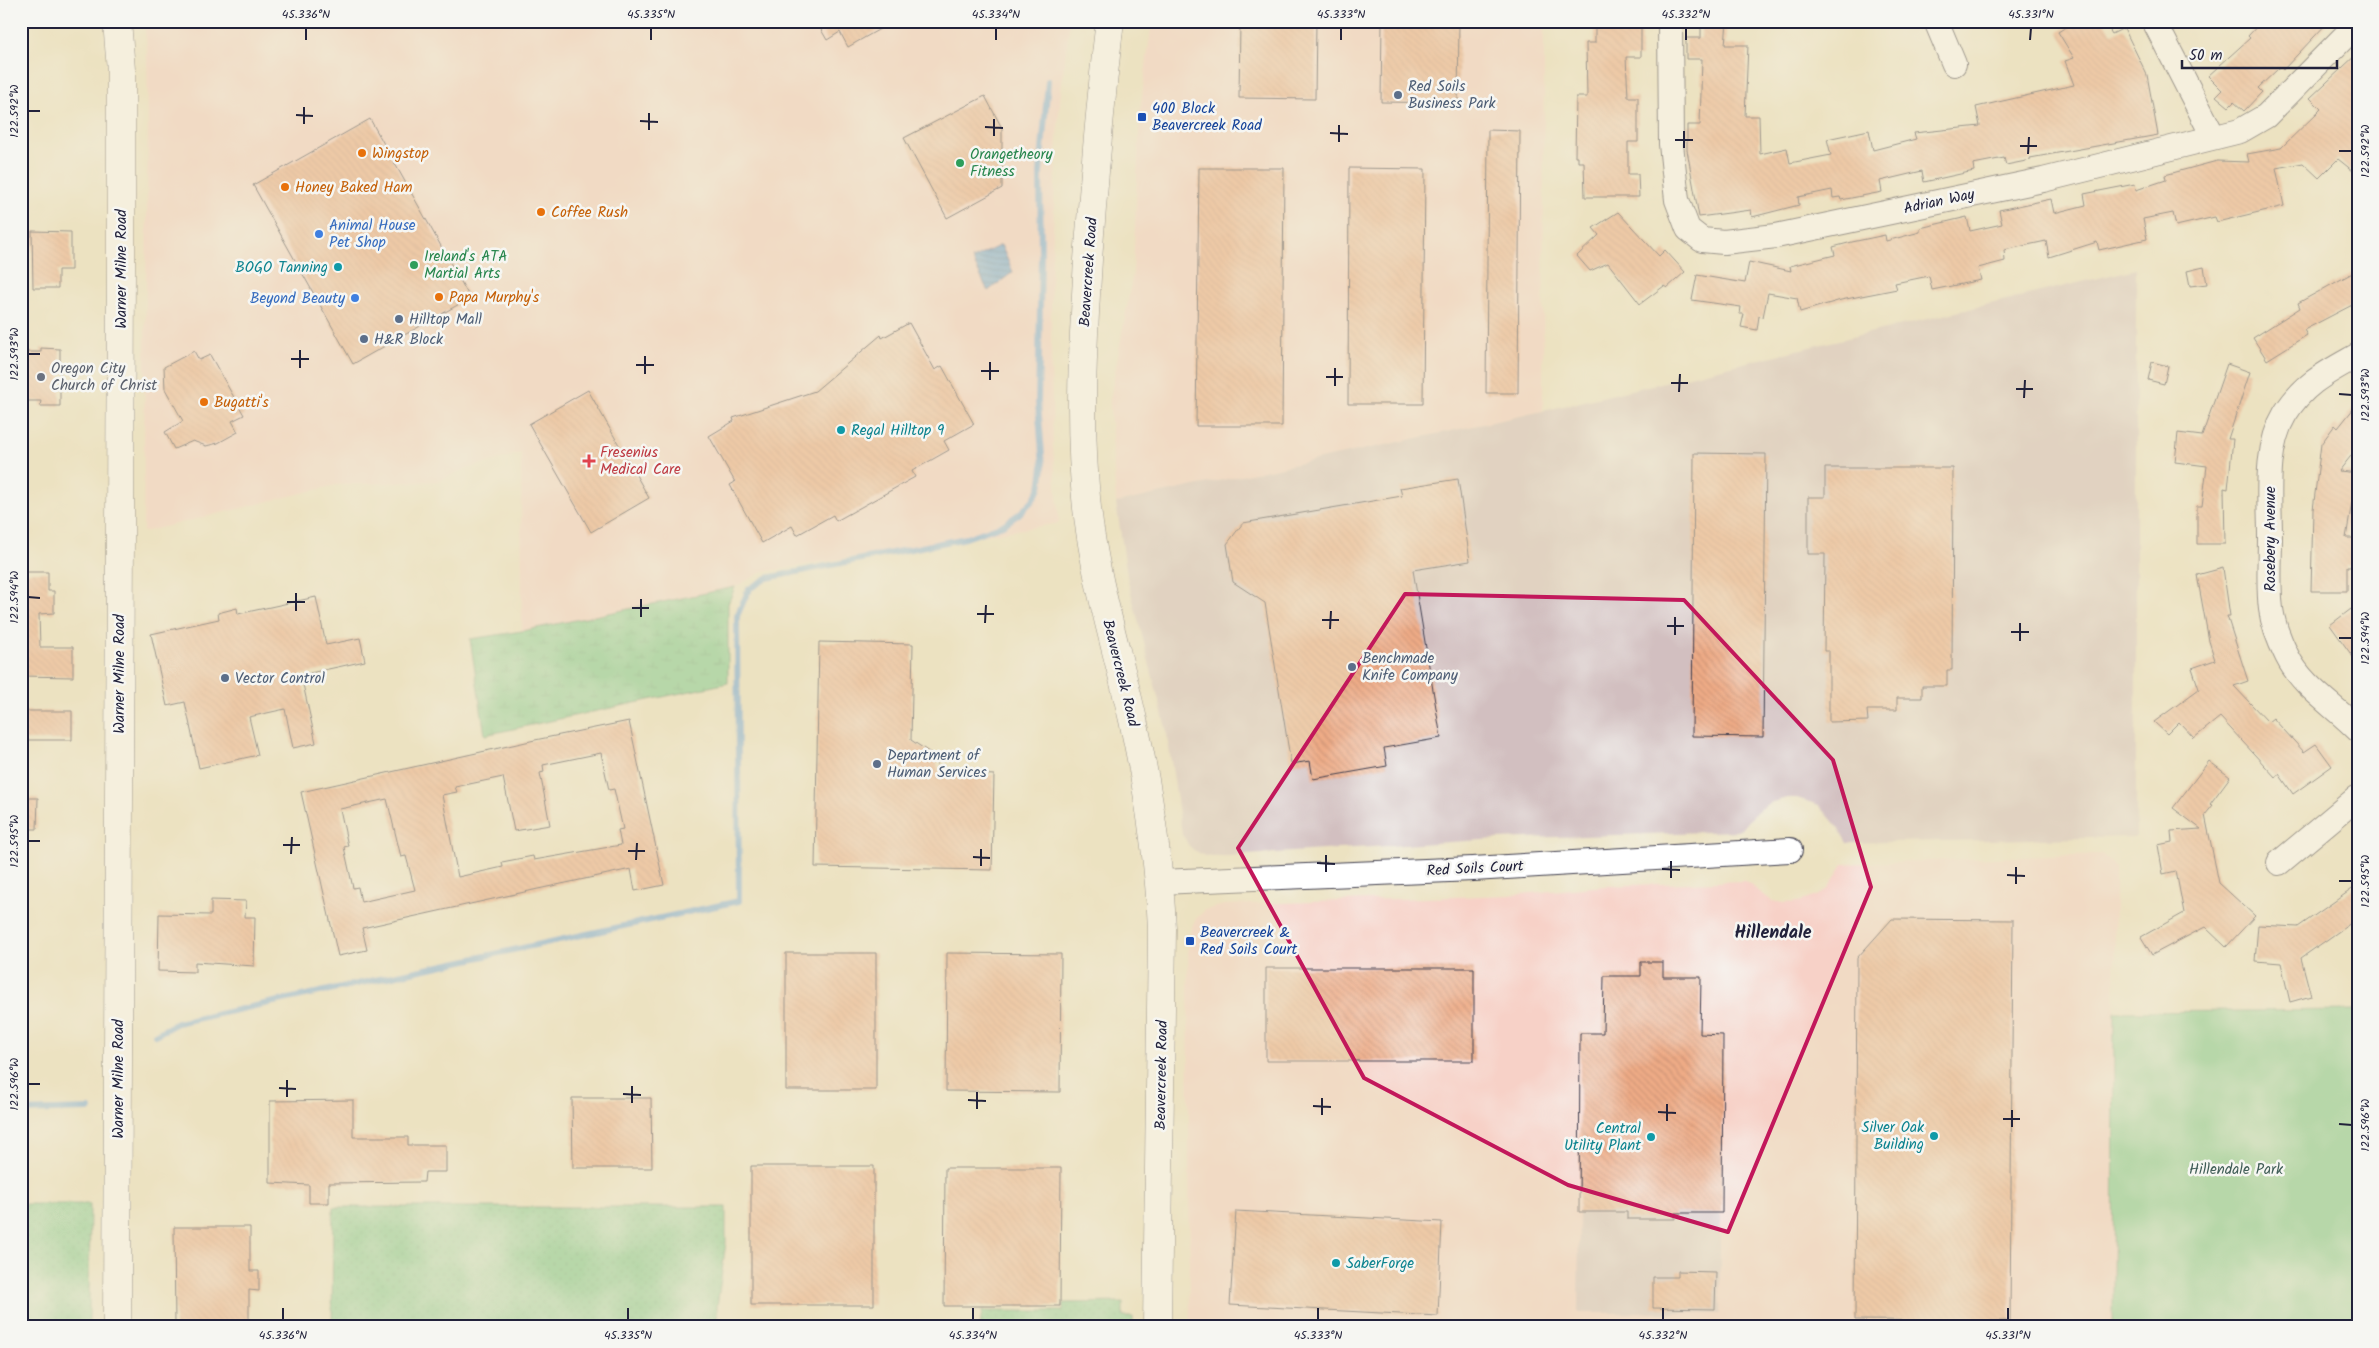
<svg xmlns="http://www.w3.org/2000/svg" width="2379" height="1348" viewBox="0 0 2379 1348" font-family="Kalam,sans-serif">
	<defs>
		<pattern id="grass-dots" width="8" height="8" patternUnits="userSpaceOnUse" patternTransform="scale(1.25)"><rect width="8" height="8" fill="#77ca8c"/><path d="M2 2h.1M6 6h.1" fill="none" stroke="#67ad7a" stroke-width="1.8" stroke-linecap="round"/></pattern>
		<pattern id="wetland-marsh" width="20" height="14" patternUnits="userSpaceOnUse" patternTransform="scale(1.25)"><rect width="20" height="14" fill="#77ca8c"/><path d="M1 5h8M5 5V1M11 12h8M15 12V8" fill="none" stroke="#67ad7a"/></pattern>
		<pattern id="water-rules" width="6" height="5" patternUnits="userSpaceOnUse" patternTransform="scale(1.25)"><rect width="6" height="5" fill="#69a3d9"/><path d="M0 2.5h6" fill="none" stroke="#5684b1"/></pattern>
		<pattern id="building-back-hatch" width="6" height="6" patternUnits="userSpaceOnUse" patternTransform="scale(1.25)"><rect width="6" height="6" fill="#eeab86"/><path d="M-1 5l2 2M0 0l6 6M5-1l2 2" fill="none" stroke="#cc9375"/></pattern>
	</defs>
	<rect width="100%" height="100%" fill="#f6f6f2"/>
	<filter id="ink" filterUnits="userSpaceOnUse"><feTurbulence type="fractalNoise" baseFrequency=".02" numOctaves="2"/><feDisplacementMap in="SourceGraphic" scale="10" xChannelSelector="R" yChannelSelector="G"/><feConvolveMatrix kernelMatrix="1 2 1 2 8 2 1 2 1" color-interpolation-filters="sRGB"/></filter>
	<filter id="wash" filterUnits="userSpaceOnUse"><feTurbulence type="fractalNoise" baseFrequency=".0096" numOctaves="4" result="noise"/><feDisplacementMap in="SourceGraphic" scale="20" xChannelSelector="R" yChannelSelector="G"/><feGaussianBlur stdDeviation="1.12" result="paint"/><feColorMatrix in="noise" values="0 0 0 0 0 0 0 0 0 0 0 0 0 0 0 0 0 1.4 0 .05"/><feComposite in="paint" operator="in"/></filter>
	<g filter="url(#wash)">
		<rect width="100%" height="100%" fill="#ece2c1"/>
		<path fill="#f7d1c7" d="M144,21H1070L1062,81L1057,136L1051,280V369L1053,447L1059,523L762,572L735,587L522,631L521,453L465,469L438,481L335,485L143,532L148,127L147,47Z
			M1152,21H1544L1543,411L1116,503L1110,401L1133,273L1140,111Z
			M2103,854L2115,868L2113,1327H1190L1188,936L1195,920L1205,910L1224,905L1511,895L1604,886L1745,881L1772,901L1785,903L1799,902L1819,895L1829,887L1843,864Z"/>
		<path fill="#d2bfc0" d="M2136,269V837L1847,843L1838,827L1819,805L1797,798H1787L1772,802L1756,812L1742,829L1737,831L1498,839L1213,857L1205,856L1190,848L1182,833L1166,728L1128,581L1116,503L1543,411Z
			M1579,1212H1627L1628,1219H1675V1213H1720V1313H1578Z"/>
		<path fill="url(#grass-dots)" stroke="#4c7664" d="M21,1204H90L89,1327H21Z
			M333,1207H726V1243L717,1306V1327H332Z
			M1123,1302V1317H1133V1327H980L982,1311H1063L1064,1303Z"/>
		<path fill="url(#wetland-marsh)" stroke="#4c7664" d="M735,587L728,604V683L485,735L470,639L522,631Z"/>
		<path fill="#77ca8c" stroke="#4c7664" d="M2358,1010V1327H2113L2114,1012Z"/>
		<path fill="url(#water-rules)" stroke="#46628a" d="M1001,245L1013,272L988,291L972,259Z"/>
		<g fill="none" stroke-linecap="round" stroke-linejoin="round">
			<path stroke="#69a3d9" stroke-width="6" d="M155,1035L177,1023L739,901L737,616L749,589L767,578L966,538L1003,525L1019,514L1032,501L1040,488L1043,467L1038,403L1041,258L1040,173L1048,81
				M21,1111L90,1109"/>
		</g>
		<g id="blocks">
			<path fill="url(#building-back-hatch)" fill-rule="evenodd" d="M816,21H894L848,47L840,32L827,40Z
				M1240,21H1316L1315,99L1239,98Z
				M1382,21H1459L1458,103L1381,102Z
				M1595,21H1641V57H1626L1628,97H1638V142H1628V174H1638L1639,197H1585L1584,162H1578V157H1575L1576,97H1587L1586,43H1595Z
				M1701,21H1727L1725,45H1748L1745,116H1759L1760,154L1787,148L1790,163L1831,155L1827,139L1869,130L1873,150L1916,139L1914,133L1980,126L1976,107L2074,85L2065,61L2074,58L2058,32L2076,21H2104L2112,34L2124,28L2147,75L2158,135L2030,158L2031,160L2006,165L2004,158L1973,164L1974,171L1924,182L1922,171L1880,181L1882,192L1841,200L1840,197L1833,198L1832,190L1798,197L1799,205L1752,217L1751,210L1699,217L1687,150V125H1700L1702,59H1686V38H1701Z
				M2262,21H2329L2283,70L2280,67L2258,88L2262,92L2244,111L2234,102L2229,107L2216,96L2222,90L2208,76L2250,38L2248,36Z
				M2358,53V175L2338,159L2319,178L2303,163L2276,168L2284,206L2217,222L2215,217L2176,226L2173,213L2143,219L2147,239L2099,250L2097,242L2049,257L2046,241L2004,250L2005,261L1978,268L1981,280L1932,290L1929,276L1895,283L1897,289L1841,300L1800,312L1797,298L1768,293L1763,317L1759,316L1757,330L1741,327L1744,314H1740L1741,307L1692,300L1697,275L1745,283L1749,262L1791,271L1790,266L1835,255L1833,247L1852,242L1885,235L1886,241L1920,232V228L1967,217L1970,231L2002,224L1999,210L2051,199L2054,213L2086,205L2084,194L2135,184L2136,190L2166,180L2165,175L2217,161L2249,162L2247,154L2281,148L2321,109L2310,98Z
				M985,96L1002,128V188L947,218L904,138Z
				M370,119L470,298L353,364L253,185Z
				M1488,130L1520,131L1518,393H1486Z
				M1199,168H1284L1282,426H1196Z
				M1349,168L1425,169L1423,404H1348Z
				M1618,212L1659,256L1665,250L1685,272L1667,288L1664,286L1640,304L1608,263L1590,271L1577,256L1599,235L1593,228Z
				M32,231L71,232V270H58V288H33Z
				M2204,267L2207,284L2190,286L2187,271Z
				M2358,270V302L2304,330L2307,335L2267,360L2253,338L2300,308L2298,303Z
				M909,323L935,370L942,366L974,424L944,441L949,450L912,471L915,477L836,521L833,515L797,535L792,526L762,543L730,485L735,482L709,436L734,421L733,418L815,391L881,335L882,338Z
				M41,348L60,349V406H40L41,401H21V352H41Z
				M194,351L199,360L210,355L244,415L232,421L238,432L218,443L206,446L193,441L174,449L165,432L183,421L165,389L164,367Z
				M2152,362L2168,366L2164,384L2148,380Z
				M2227,364L2250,372L2228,439H2233L2228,489L2224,488L2225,544H2197V506H2202L2207,466L2175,462L2178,433L2202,436Z
				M588,390L649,498L591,532L529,424Z
				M2358,403V447L2339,471L2358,473V503L2352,502L2346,538H2358V566H2347V591H2311L2313,510L2321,444L2335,425L2338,428Z
				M1694,453L1766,454L1763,737L1692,736Z
				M1825,468H1953L1952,670H1947V686H1922V698H1897V710H1867L1868,721L1829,722V651H1824L1825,554H1808V497H1825Z
				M1458,479L1470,561L1413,570L1441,738L1384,748L1387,766L1313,779L1310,761L1291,764L1265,603L1233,582L1227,544L1243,523L1402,496L1400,488Z
				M2223,568L2230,616H2227L2248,681L2234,686L2268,722L2273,718L2304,752L2316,744L2332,766L2293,794L2279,774L2276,778L2220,717L2194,738L2179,722L2167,734L2154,722L2199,689L2192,668L2215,660L2209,641L2197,575Z
				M21,572H48V591H54V613L39,614L40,647H73V677L21,676Z
				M316,597L326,645L360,638L365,661L301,675L316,743L293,748L285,709L249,717L258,755L199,768L185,702L167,706L151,634L219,619L218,613L237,608L238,614Z
				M2351,609L2358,618V664L2330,625Z
				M819,642L913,644L911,740L935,756L939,772L994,775L992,870L815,867Z
				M21,711H72V740H21Z
				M629,721L664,885L635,891L631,869L538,889L362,928L367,950L338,956L301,792L535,740ZM601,753L609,790L614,789L623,829L618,830L621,845L534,860L533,856L502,862L503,867L458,877L442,795L457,792L455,787L503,777L514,831L550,825L540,773L544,772L543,765ZM387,799L401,857L406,856L415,890L361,902L358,887L353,888L344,847L348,846L340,809Z
				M2209,761L2230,777L2210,804L2213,805L2205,815L2219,883L2255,916L2226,947L2205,927L2152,955L2141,937L2184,913L2176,871L2163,874L2158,845L2172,842L2171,831L2201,829L2173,808Z
				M21,798H38L37,829H21Z
				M2358,885V918L2301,958L2311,996L2290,1002L2281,963L2255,961L2258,925L2298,927Z
				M211,900L246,901L245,917H255L254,966L195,962V972L158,971L159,914L211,915Z
				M1892,919L2013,920L2010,1321L1855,1320L1857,958Z
				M786,953H876V1090H786Z
				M947,953L1061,954L1060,1092L946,1091Z
				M1641,962H1663V977H1701L1700,1034L1723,1035L1722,1213H1675V1219H1627V1212H1579L1580,1033H1603L1604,976H1641Z
				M1266,968H1474V1061H1266Z
				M572,1098H651L652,1168H573Z
				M353,1100V1137H408V1145H446V1172H425L424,1182L329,1183V1203H309V1185L270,1183V1101Z
				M751,1166H874V1305H751Z
				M945,1168H1061L1060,1306H944Z
				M1236,1211L1442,1222L1438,1316L1230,1305Z
				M174,1227H250V1271H259V1291L249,1290V1327H175Z
				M1678,1271L1716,1272L1715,1309L1653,1308V1277H1678Z"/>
		</g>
	</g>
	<g filter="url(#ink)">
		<use href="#blocks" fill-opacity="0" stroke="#403f4f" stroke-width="1"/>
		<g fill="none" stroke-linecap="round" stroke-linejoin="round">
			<g stroke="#403f4f" stroke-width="26">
				<path id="street" d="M1670,21L1671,144L1677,200L1688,229L1702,240L1724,242L1776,236L2043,180L2240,131L2266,116L2358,23
					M1936,21L1954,64
					M2154,21L2213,136
					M2358,355C2328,372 2304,383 2285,414C2264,449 2270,498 2270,537C2270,561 2268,586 2271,609C2273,625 2280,642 2287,656C2303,688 2334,705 2358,730
					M2279,863L2358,797
					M1160,882L1473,869L1790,850"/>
			</g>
			<g stroke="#403f4f" stroke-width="29">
				<path id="secondary" d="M117,21L121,70V266L117,1327
					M1110,21C1100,100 1094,180 1088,260C1083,343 1078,425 1087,508C1095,581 1117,649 1133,720C1148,788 1159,859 1162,929L1157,1327"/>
			</g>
			<use href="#street" stroke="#fff" stroke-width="24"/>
			<use href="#secondary" stroke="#fff" stroke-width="28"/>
		</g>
	</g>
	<path d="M0 0H2379V1348H0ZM1405,594L1684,600L1833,760L1871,887L1728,1232L1568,1185L1364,1078L1238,848Z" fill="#ece2c1" fill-opacity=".55" fill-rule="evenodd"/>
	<path fill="none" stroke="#c2185b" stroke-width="4" stroke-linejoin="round" d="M1405,594L1684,600L1833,760L1871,887L1728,1232L1568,1185L1364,1078L1238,848Z"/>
	<path fill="none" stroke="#22223b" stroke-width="2" d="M306,40V28M651,40V28M996,40V28M1341,40V28M1686,40V28M2030,40L2031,28M28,111H40M296,115L313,116M640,121L658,122M304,124V107M985,127L1003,128M649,130V113M1330,133L1348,134M994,136V119M1675,140H1693M1339,142V125M2020,146H2037M1684,148V131M2339,151H2352M2028,154L2029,137M28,354H40M291,359H309M636,365H654M300,368V350M981,371H999M645,374V356M1326,377H1343M990,380V362M1671,383H1688M1335,386V368M2016,389H2033M1679,392L1680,374M2339,394L2352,395M2024,398L2025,380M28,597L40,598M287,602H305M632,608H649M296,611V593M977,614H994M641,617V599M1322,620H1339M985,623L986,605M1667,626H1684M1330,629L1331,611M2011,632H2029M1675,635V617M2339,638H2352M2020,641V623M28,841H40M283,845H300M628,851H645M291,854L292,837M973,857L990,858M636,860L637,843M1317,863L1335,864M981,866V849M1662,869L1680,870M1326,872V855M2007,875L2025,876M1671,878V861M2339,881H2352M2016,884V867M28,1084H40M279,1088L296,1089M623,1094L641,1095M287,1097V1080M968,1100L986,1101M632,1103V1086M1313,1106L1331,1107M977,1109V1092M1658,1112L1676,1113M1322,1115V1098M2003,1119H2020M1667,1121V1104M2339,1124L2352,1125M2012,1127V1110M283,1320V1308M628,1320V1308M973,1320V1308M1318,1320V1308M1663,1320V1308M2008,1320V1308"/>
	<g fill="#5c6f8a" stroke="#f6f6f2" stroke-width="2">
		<circle cx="1398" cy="95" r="5"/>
		<circle cx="399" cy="319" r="5"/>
		<circle cx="364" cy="339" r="5"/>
		<circle cx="1352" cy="667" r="5"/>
		<circle cx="225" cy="678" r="5"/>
		<circle cx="877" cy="764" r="5"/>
	</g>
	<g fill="#1a4fb4" stroke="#f6f6f2" stroke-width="2">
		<rect x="1137" y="112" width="10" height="10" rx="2.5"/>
		<rect x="1185" y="936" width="10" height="10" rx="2.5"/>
	</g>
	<g fill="#e8710a" stroke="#f6f6f2" stroke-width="2">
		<circle cx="362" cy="153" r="5"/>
		<circle cx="285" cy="187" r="5"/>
		<circle cx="541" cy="212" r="5"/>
		<circle cx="439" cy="297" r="5"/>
		<circle cx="204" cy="402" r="5"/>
	</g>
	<g fill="#2e9e5b" stroke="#f6f6f2" stroke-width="2">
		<circle cx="960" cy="163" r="5"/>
		<circle cx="414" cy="265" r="5"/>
	</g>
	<g fill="#3f7fe0" stroke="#f6f6f2" stroke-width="2">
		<circle cx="319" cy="234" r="5"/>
		<circle cx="355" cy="298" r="5"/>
	</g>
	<g fill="#0f9aa8" stroke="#f6f6f2" stroke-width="2">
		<circle cx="338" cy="267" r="5"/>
		<circle cx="841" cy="430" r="5"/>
		<circle cx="1934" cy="1136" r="5"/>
		<circle cx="1651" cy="1137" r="5"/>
		<circle cx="1336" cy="1263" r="5"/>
	</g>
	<circle fill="#6b7280" stroke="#f6f6f2" stroke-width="2" cx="41" cy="377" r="5"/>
	<path fill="#e0444e" stroke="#f6f6f2" stroke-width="2" d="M586.5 453.5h5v5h5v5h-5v5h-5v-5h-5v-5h5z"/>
	<g text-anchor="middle" stroke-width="5" stroke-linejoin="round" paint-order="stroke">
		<g font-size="15" fill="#4e5e75" stroke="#f6f6f2" text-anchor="start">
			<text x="1408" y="91">Red Soils<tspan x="1408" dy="17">Business Park</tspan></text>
			<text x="409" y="324">Hilltop Mall</text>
			<text x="374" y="344">H&amp;R Block</text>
			<text x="1362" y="663">Benchmade<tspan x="1362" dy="17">Knife Company</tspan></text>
			<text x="235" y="683">Vector Control</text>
			<text x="887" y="760">Department of<tspan x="887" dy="17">Human Services</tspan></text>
		</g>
		<g font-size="15" fill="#164399" stroke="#f6f6f2" text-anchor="start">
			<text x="1152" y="113">400 Block<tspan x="1152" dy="17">Beavercreek Road</tspan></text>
			<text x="1200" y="937">Beavercreek &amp;<tspan x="1200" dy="17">Red Soils Court</tspan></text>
		</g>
		<g font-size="15" fill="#c56008" stroke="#f6f6f2" text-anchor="start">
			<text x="372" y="158">Wingstop</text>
			<text x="295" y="192">Honey Baked Ham</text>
			<text x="551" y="217">Coffee Rush</text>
			<text x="449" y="302">Papa Murphy's</text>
			<text x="214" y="407">Bugatti's</text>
		</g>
		<g font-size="15" fill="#27864d" stroke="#f6f6f2" text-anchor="start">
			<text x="970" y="159">Orangetheory<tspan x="970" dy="17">Fitness</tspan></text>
			<text x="424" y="261">Ireland's ATA<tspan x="424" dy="17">Martial Arts</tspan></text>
		</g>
		<g font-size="15" fill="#22223b" stroke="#f6f6f2">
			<text transform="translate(1939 201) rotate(-12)" y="5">Adrian Way</text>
			<text transform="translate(121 269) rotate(-90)" y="5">Warner Milne Road</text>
			<text transform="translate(1088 272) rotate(-86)" y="5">Beavercreek Road</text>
			<text transform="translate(2270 539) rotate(-90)" y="5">Rosebery Avenue</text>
			<text transform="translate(1121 673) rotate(76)" y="5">Beavercreek Road</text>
			<text transform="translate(119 674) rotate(-90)" y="5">Warner Milne Road</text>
			<text transform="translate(1475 868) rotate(-3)" y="5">Red Soils Court</text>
			<text transform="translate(1161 1075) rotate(-89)" y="5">Beavercreek Road</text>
			<text transform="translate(118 1079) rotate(-90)" y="5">Warner Milne Road</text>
		</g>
		<g font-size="15" fill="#366cbe" stroke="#f6f6f2" text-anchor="start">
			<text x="329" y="230">Animal House<tspan x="329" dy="17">Pet Shop</tspan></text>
			<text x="345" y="303" text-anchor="end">Beyond Beauty</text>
		</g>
		<g font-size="15" fill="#0d838f" stroke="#f6f6f2" text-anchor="end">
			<text x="328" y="272">BOGO Tanning</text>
			<text x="851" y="435" text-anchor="start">Regal Hilltop 9</text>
			<text x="1924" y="1132">Silver Oak<tspan x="1924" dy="17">Building</tspan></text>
			<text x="1641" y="1133">Central<tspan x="1641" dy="17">Utility Plant</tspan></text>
			<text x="1346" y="1268" text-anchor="start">SaberForge</text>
		</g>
		<g font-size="15" fill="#5b616d" stroke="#f6f6f2" text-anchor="start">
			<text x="51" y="373">Oregon City<tspan x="51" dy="17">Church of Christ</tspan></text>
		</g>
		<g font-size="15" fill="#be3a42" stroke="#f6f6f2" text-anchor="start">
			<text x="600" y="457">Fresenius<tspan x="600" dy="17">Medical Care</tspan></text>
		</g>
		<g font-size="15" fill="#405d57" stroke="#f6f6f2">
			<text x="2236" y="1174">Hillendale Park</text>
		</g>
		<g font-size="18" font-weight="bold" fill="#22223b" stroke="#f6f6f2">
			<text x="1773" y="938">Hillendale</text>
		</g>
	</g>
	<rect width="2379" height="1348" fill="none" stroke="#f6f6f2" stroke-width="55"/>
	<path d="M2182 60v8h155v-8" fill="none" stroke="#22223b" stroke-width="2.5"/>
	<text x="2189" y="60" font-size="15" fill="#22223b" stroke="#f6f6f2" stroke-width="4" paint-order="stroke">50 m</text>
	<rect x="28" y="28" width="2324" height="1292" fill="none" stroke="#22223b" stroke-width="2"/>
	<g font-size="12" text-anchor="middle" fill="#22223b">
		<text x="306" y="18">45.336°N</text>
		<text x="651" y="18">45.335°N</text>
		<text x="996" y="18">45.334°N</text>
		<text x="1341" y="18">45.333°N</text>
		<text x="1686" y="18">45.332°N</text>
		<text x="2031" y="18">45.331°N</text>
		<text transform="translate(14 111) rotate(-90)" y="4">122.592°W</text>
		<text transform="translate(2365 151) rotate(-90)" y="4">122.592°W</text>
		<text transform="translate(14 354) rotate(-90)" y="4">122.593°W</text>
		<text transform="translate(2365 395) rotate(-90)" y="4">122.593°W</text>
		<text transform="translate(14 597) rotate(-90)" y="4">122.594°W</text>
		<text transform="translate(2365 638) rotate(-90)" y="4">122.594°W</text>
		<text transform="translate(14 841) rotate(-90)" y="4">122.595°W</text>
		<text transform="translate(2365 881) rotate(-90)" y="4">122.595°W</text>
		<text transform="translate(14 1084) rotate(-90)" y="4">122.596°W</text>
		<text transform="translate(2365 1125) rotate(-90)" y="4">122.596°W</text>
		<text x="283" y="1339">45.336°N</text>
		<text x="628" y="1339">45.335°N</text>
		<text x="973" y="1339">45.334°N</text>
		<text x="1318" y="1339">45.333°N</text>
		<text x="1663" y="1339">45.332°N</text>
		<text x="2008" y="1339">45.331°N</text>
	</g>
</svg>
